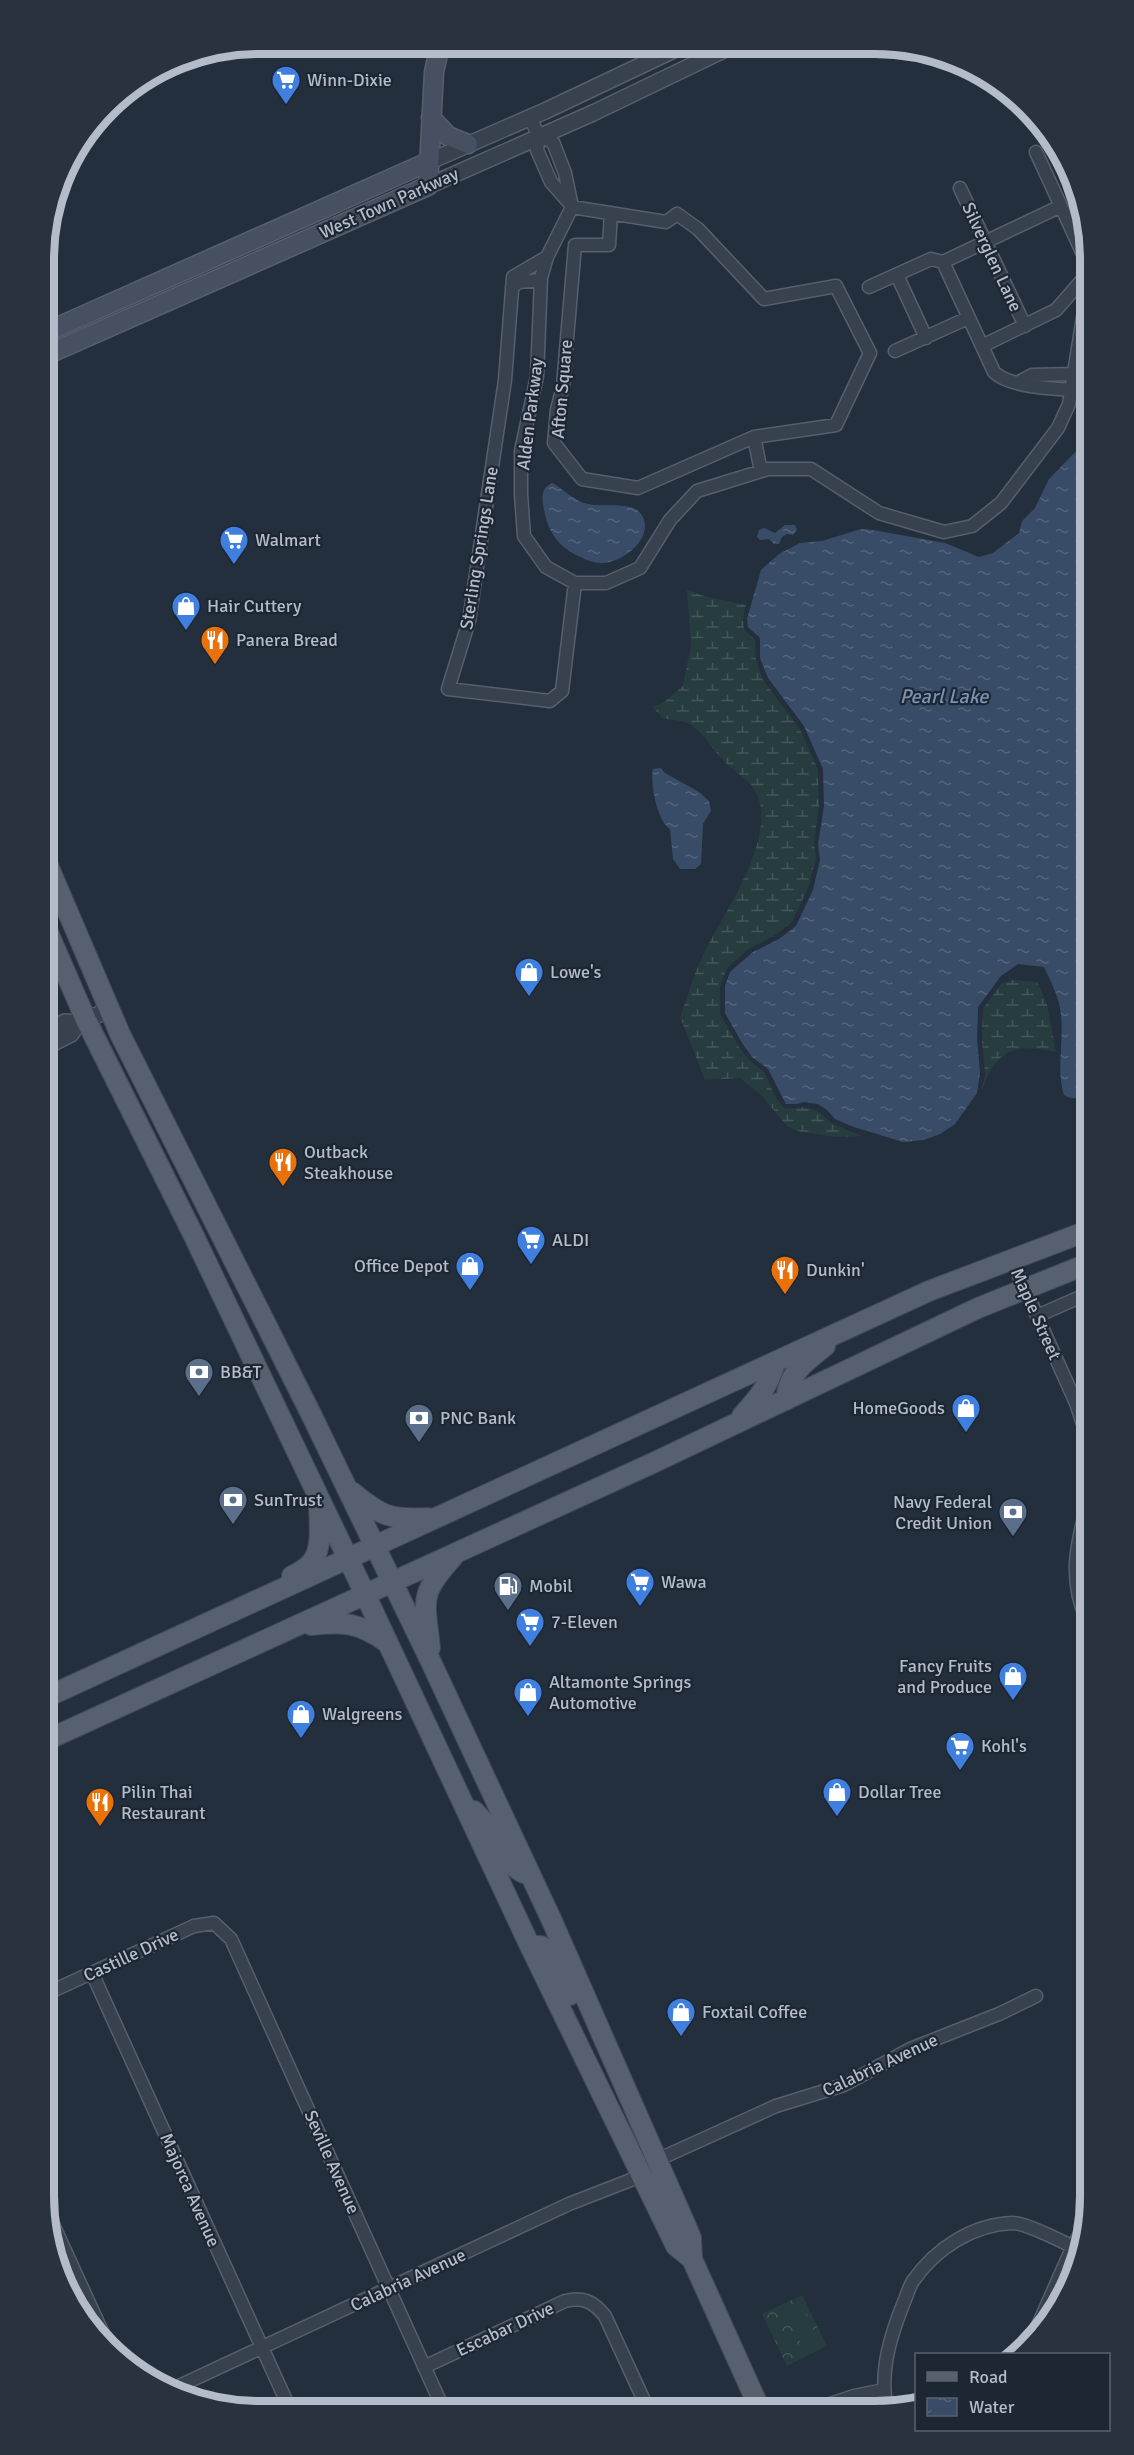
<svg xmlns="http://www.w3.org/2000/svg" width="1134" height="2455" viewBox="0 0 1134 2455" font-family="Signika,sans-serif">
	<defs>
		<pattern id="wetland-marsh" width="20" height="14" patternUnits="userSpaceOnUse" patternTransform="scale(1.5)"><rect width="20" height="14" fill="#263c3f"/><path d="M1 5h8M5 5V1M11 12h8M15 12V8" fill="none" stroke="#435659"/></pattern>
		<pattern id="park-crowns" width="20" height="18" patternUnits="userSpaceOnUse" patternTransform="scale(1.5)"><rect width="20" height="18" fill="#263c3f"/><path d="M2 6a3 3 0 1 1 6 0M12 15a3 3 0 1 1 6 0" fill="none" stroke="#435659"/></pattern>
		<pattern id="water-ripples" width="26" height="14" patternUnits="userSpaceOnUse" patternTransform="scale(1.5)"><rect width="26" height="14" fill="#394c67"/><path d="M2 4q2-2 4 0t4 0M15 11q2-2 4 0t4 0" fill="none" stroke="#53647b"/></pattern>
	</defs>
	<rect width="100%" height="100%" fill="#242f3e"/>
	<path fill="url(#wetland-marsh)" d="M687,590L704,596L746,605L743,617L744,629L755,640L756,660L763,680L800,729L818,770L819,806L814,842L816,859L808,888L792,922L777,934L750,948L727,968L720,986V1014L739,1047L750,1061L764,1072L776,1098L784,1108C792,1110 799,1106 807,1108C823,1111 824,1119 835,1125C844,1129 853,1132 862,1136L837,1137L801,1132L787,1126L762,1096L740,1078L705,1080L680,1017C688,997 693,976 702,957C721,917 773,846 759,800C754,781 735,773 723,760C713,750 704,734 693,726C686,720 670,720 662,718L653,707L663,703L683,686L691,645Z
		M1013,980L1037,982L1047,1004L1056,1052C1016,1043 997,1048 982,1090L985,1073L982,1039L983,1009L1002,983Z"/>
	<path fill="url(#park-crowns)" d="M802,2295L827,2346L787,2366L762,2314Z"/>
	<path fill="#263c3f" d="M802,2306L818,2340L803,2348L787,2314Z"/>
	<path fill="url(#water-ripples)" d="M1084,443L1086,1100C1078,1097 1072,1100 1064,1095C1056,1070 1064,1042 1061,1015C1060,999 1051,982 1044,967L1018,964L1001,976L978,1007L977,1039L980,1073L977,1093L955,1124L940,1134L924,1140L903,1142L854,1127L835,1119L827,1110L818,1104L804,1102L796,1104H786L768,1069L752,1057L742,1043L725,1013V986L730,972L753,952L779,939L796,926L813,890L820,860L818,844L824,806L823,769L804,726L768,678L760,658V638L748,627L747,619L761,570L779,554L800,543L822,541L861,529L873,530L945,543L979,557L993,553L1019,533L1022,521L1035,508L1049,479Z
		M552,483C562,488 569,496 579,501C595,509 617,502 633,508C638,510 640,512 643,517C653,540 621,564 600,563C592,563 581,557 574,554C559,546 549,532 545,515C543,502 538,490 552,483Z
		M785,525H795L797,530L793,535L787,534L782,537L779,544H774L769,539L760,540L757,537L759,530L764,528L775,533Z
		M661,768L665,773L699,792L709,801L711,811L703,824L701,864L695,869H680L673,859L670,829C657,821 650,783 653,769Z"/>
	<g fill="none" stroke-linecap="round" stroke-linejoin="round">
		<g stroke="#565f6c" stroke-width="15">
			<path id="minor" d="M530,118L539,136L537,150L551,182L572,206
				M539,136L553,142L565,173L572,207L547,257L541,278L537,376L521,451V494L524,536L546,567L575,583H606L640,568L670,520L697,491L768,469H811L879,513L944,532L972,526L1001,503L1058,428L1069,404L1083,317
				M1036,152L1083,254
				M960,188L1025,326
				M572,207L666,222L677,214L698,229L764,299L836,286L870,353L836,425L754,437L638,488L582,479L554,443L557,410L563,386L575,245H609L611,213
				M547,257L513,277L505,380L469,621L448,689L550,701L562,691L575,583
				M943,262L994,372C1009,387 1050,388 1071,390
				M897,275L926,338
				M512,287L519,282L541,280
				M869,287L931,259L943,262L1061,206
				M982,346L1056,310L1083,279
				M895,351L968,318
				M1019,382L1032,375L1074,374
				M754,437L761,471
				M1011,1258L1076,1403L1087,1436
				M1037,1316L1087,1294
				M1088,1502C1076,1546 1068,1580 1088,1623
				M92,1973L289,2407
				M50,1992L194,1926L214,1923L231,1939L442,2406
				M657,2160L776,2106L844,2085L910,2049L999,2014L1036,1996
				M51,2220L111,2351
				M1031,2341L1073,2246L1087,2222
				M424,2367L565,2301C583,2297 593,2301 605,2316L646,2405
				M177,2387L569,2204L641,2176
				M886,2404C880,2369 891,2334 904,2302C907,2295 909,2287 913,2281C935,2249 973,2224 1013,2223C1026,2223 1068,2244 1080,2251
				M827,2405L854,2396L884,2390"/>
		</g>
		<g stroke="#565f6c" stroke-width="18">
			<path id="tertiary" d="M428,162L545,111L682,46
				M428,186L593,113L732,46
				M47,1030L65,1022L78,1023L109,1010
				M47,1046L71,1034L78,1023"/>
		</g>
		<g stroke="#565f6c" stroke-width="21">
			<path id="secondary" d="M431,118L448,136L468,144
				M44,333L428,162
				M44,356L428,186L434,72L440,45"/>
		</g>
		<g stroke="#414a57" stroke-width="22">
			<path id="primary" d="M46,861L120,1034L311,1414L431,1662L552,1921L686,2226L691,2238L692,2259L758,2405
				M46,928L86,1020L192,1232L365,1594L530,1946L676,2246L692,2259
				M786,1400C789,1371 804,1364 825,1346
				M742,1416C759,1397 768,1387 775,1362
				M352,1492C381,1516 390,1520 428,1518
				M292,1576C298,1573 304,1570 309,1565C324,1552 319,1522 319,1503
				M311,1625C344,1621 360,1623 388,1643
				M430,1648C425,1600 418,1595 453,1557
				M49,1696L929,1291L1087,1231
				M49,1739L655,1462L978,1308L1087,1264
				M474,1811C480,1818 488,1825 493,1833C505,1851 507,1869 530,1875
				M530,1946H541L550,1953L570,1995"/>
		</g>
		<use href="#minor" stroke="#38414e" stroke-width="12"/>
		<use href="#tertiary" stroke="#38414e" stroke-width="15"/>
		<use href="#secondary" stroke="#465061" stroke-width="18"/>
		<use href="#primary" stroke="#56606e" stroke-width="20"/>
	</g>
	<defs>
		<g id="supermarket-pin" transform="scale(1.5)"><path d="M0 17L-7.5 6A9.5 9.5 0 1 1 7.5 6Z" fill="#3f7fe0" stroke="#1d2633"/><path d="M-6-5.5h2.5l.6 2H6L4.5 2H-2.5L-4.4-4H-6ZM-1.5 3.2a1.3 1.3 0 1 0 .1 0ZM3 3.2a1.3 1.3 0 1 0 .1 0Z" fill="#fff"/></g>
		<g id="shop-pin" transform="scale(1.5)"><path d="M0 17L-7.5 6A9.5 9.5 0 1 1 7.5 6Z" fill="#3f7fe0" stroke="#1d2633"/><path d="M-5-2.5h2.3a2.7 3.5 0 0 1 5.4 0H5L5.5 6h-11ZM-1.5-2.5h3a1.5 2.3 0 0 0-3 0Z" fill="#fff"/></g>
		<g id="restaurant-pin" transform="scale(1.5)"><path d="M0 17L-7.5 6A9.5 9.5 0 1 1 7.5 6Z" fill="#e8710a" stroke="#1d2633"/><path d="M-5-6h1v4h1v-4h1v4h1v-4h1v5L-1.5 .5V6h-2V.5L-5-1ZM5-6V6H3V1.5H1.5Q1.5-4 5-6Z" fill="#fff"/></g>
		<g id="bank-pin" transform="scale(1.5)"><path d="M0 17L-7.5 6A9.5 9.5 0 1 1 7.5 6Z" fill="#5c6f8a" stroke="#1d2633"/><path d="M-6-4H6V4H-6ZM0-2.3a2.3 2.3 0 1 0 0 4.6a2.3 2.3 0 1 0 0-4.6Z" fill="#fff"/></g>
		<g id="fuel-pin" transform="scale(1.5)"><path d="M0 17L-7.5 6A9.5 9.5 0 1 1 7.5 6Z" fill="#5c6f8a" stroke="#1d2633"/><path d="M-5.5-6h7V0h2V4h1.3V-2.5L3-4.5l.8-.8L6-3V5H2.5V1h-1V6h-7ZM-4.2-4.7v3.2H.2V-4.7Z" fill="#fff"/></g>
	</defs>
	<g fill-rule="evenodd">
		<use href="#supermarket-pin" x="286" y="80"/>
		<use href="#supermarket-pin" x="234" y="540"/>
		<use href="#shop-pin" x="186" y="606"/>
		<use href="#restaurant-pin" x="215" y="640"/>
		<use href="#shop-pin" x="529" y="972"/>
		<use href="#restaurant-pin" x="283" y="1162"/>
		<use href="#supermarket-pin" x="531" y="1240"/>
		<use href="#shop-pin" x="470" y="1266"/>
		<use href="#restaurant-pin" x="785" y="1270"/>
		<use href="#bank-pin" x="199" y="1372"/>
		<use href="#shop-pin" x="966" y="1408"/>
		<use href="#bank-pin" x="419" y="1418"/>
		<use href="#bank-pin" x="233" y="1500"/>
		<use href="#bank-pin" x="1013" y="1512"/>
		<use href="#supermarket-pin" x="640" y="1582"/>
		<use href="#fuel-pin" x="508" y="1586"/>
		<use href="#supermarket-pin" x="530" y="1622"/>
		<use href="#shop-pin" x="1013" y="1676"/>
		<use href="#shop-pin" x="528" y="1692"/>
		<use href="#shop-pin" x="301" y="1714"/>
		<use href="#supermarket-pin" x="960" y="1746"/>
		<use href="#shop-pin" x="837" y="1792"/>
		<use href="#restaurant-pin" x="100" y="1802"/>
		<use href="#shop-pin" x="681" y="2012"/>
	</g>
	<g text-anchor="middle" stroke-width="4.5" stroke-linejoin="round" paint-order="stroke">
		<g font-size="18" fill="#b4bcc9" stroke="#1d2633" text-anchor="start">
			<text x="307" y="86">Winn-Dixie</text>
			<text x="255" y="546">Walmart</text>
			<text x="207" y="612">Hair Cuttery</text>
			<text x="236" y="646">Panera Bread</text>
			<text x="550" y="978">Lowe's</text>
			<text x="304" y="1158">Outback<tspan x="304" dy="21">Steakhouse</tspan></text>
			<text x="552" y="1246">ALDI</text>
			<text x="449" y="1272" text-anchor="end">Office Depot</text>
			<text x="806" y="1276">Dunkin'</text>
			<text x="220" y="1378">BB&amp;T</text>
			<text x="945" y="1414" text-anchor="end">HomeGoods</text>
			<text x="440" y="1424">PNC Bank</text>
			<text x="254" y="1506">SunTrust</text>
			<text x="992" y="1508" text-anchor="end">Navy Federal<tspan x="992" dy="21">Credit Union</tspan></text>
			<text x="661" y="1588">Wawa</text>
			<text x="529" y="1592">Mobil</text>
			<text x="551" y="1628">7-Eleven</text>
			<text x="992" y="1672" text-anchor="end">Fancy Fruits<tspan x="992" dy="21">and Produce</tspan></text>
			<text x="549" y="1688">Altamonte Springs<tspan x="549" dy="21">Automotive</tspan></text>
			<text x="322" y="1720">Walgreens</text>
			<text x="981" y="1752">Kohl's</text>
			<text x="121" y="1798">Pilin Thai<tspan x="121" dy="21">Restaurant</tspan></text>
			<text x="858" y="1798">Dollar Tree</text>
			<text x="702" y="2018">Foxtail Coffee</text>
		</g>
		<g font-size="18" fill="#b4bcc9" stroke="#1d2633">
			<text transform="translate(389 203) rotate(-24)" y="6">West Town Parkway</text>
			<text transform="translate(992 257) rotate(65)" y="6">Silverglen Lane</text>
			<text transform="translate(562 389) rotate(-85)" y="6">Afton Square</text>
			<text transform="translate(530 414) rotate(-83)" y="6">Alden Parkway</text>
			<text transform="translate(479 548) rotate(-81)" y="6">Sterling Springs Lane</text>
			<text transform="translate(1036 1314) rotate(66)" y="6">Maple Street</text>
			<text transform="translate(131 1955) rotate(-25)" y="6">Castille Drive</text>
			<text transform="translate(880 2065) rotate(-25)" y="6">Calabria Avenue</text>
			<text transform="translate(332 2162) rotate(66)" y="6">Seville Avenue</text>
			<text transform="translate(190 2190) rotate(66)" y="6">Majorca Avenue</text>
			<text transform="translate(408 2280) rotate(-25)" y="6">Calabria Avenue</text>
			<text transform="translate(505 2329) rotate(-25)" y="6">Escabar Drive</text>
		</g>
		<g font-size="20" font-style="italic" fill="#7c92b1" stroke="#1d2633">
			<text x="944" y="703">Pearl Lake</text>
		</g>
	</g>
	<path d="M0 0H1134V2455H0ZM259 54H875A205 205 0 0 1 1080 259V2196A205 205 0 0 1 875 2401H259A205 205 0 0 1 54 2196V259A205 205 0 0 1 259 54Z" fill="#29323f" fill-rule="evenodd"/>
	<path fill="none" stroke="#b4bcc9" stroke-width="8" d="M259 54H875A205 205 0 0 1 1080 259V2196A205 205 0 0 1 875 2401H259A205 205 0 0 1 54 2196V259A205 205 0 0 1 259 54Z"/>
	<rect x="915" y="2353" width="195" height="78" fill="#1d2633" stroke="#59626f" stroke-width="1.5"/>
	<rect x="927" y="2372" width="30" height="9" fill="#56606e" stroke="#59626f" stroke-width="1.5"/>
	<text x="969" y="2383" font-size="18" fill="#b4bcc9">Road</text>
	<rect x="927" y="2398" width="30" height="18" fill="url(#water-ripples)" stroke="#59626f" stroke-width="1.5"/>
	<text x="969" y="2413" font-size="18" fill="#b4bcc9">Water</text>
</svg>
